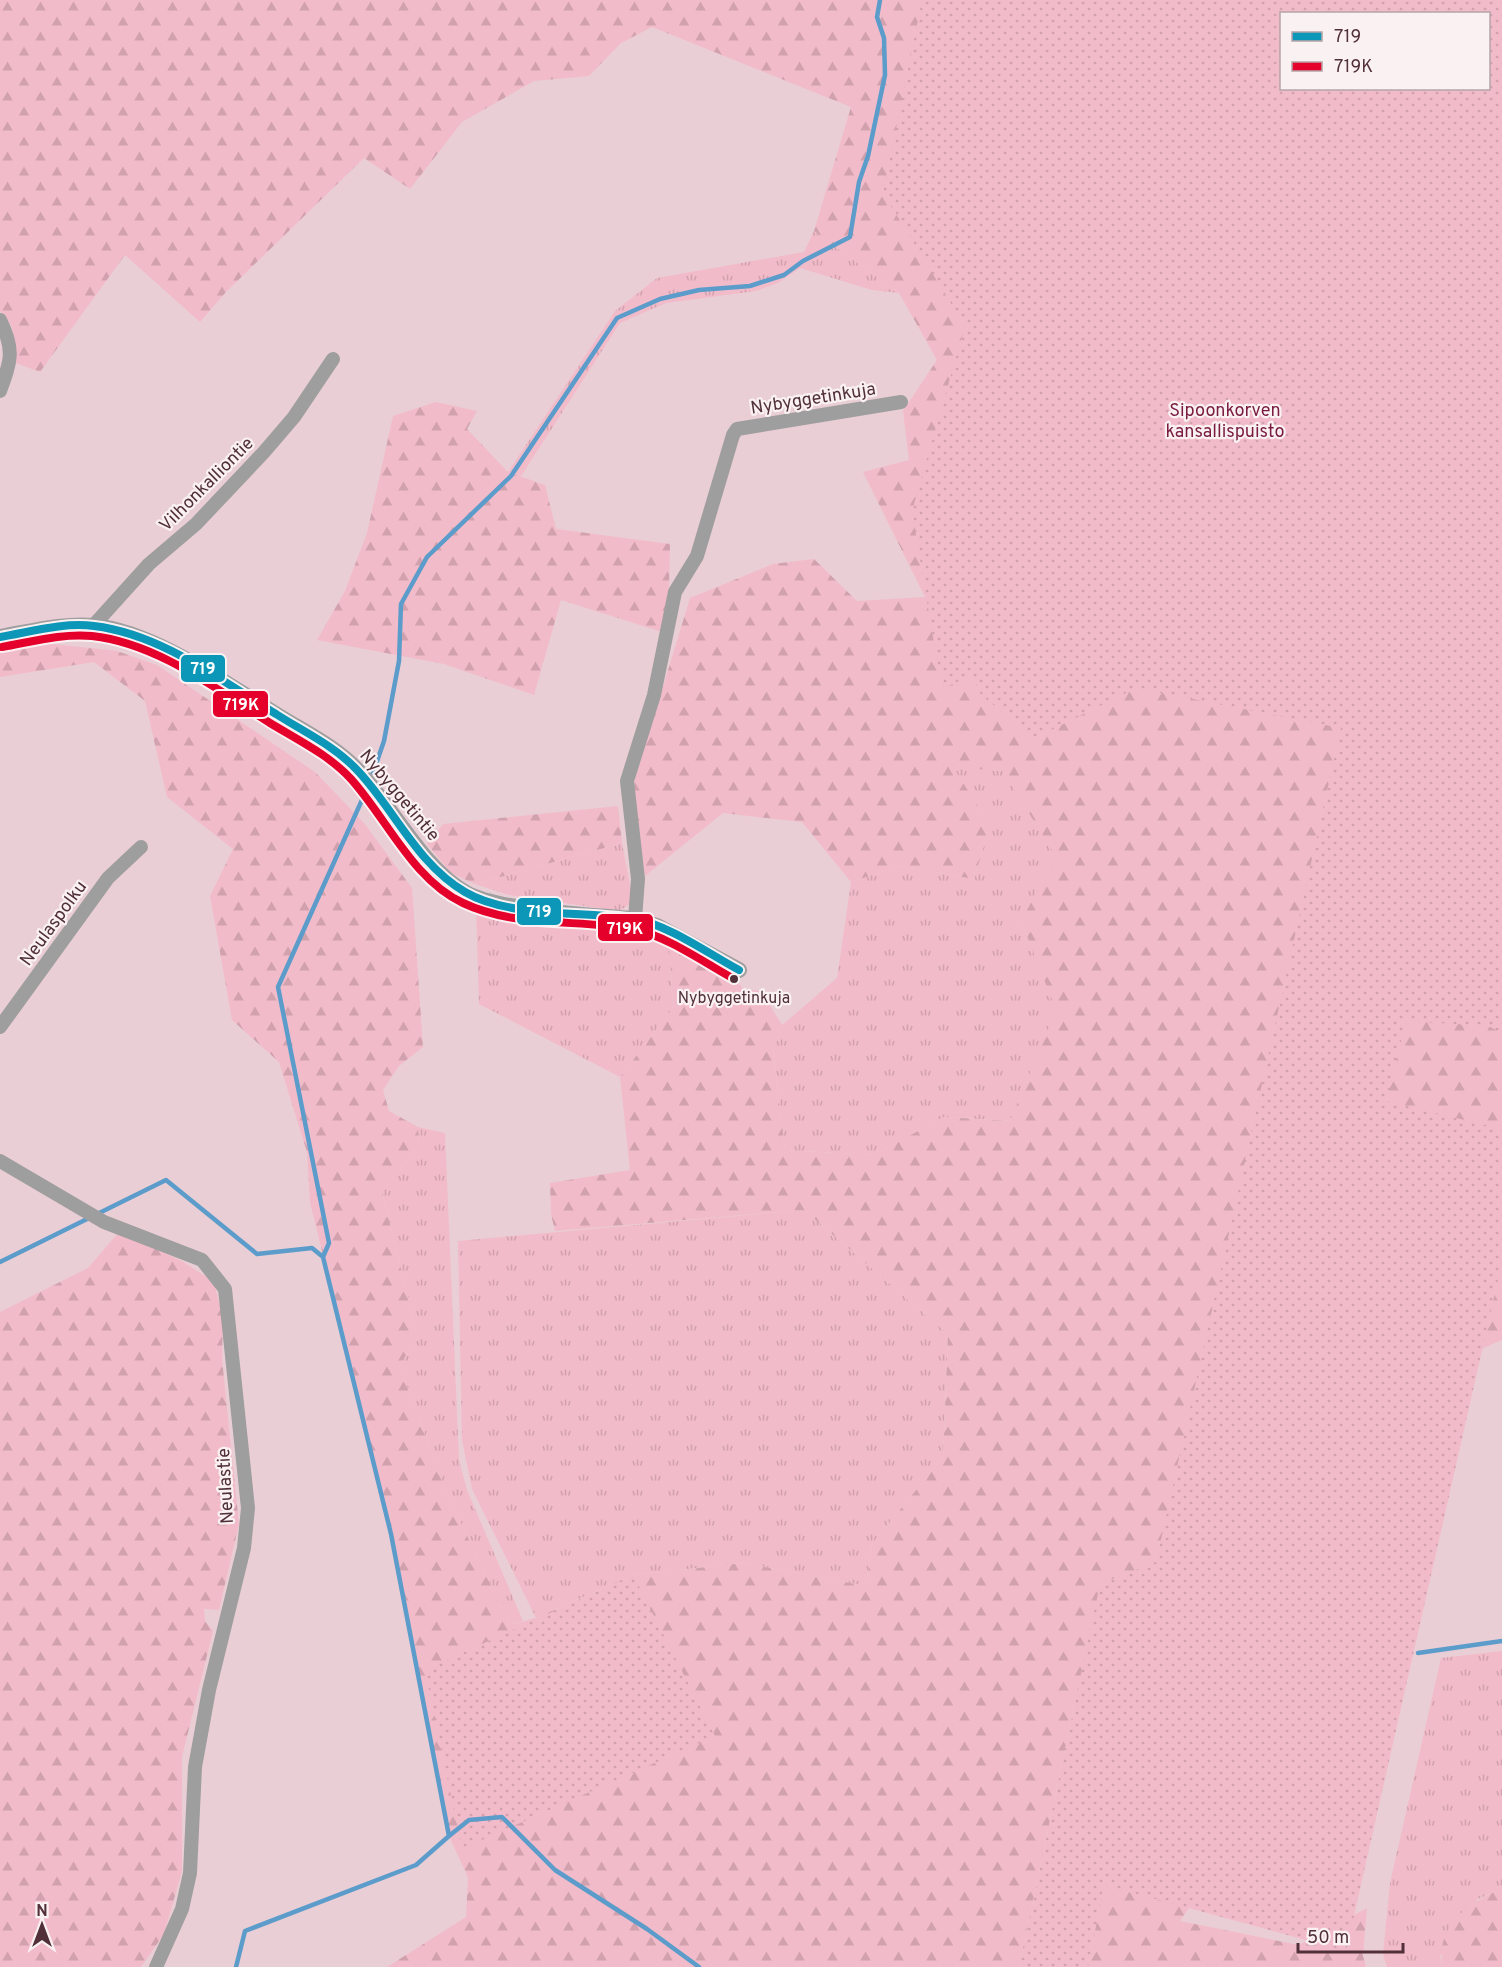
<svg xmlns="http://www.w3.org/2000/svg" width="1502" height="1967" viewBox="0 0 1502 1967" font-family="Overpass,sans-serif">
	<defs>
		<pattern id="grass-tufts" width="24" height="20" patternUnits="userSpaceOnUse" patternTransform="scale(1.5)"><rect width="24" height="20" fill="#f2bbc9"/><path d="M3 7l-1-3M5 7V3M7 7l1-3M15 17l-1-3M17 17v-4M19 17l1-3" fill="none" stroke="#d1a1ad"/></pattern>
		<pattern id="forest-firs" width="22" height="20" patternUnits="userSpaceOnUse" patternTransform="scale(1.5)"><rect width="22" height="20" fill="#f2bbc9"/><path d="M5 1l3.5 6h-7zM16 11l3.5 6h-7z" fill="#d1a1ad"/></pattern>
		<pattern id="park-dots" width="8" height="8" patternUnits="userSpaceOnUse" patternTransform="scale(1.5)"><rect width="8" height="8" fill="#f2bbc9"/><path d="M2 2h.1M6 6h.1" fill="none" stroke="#d1a1ad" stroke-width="1.8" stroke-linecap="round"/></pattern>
	</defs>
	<rect width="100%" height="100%" fill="#eaced5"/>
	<path fill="url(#grass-tufts)" d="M814,231L899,293L872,290L800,268L778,283L756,291L666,303L620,323L521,476L508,472L615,311L657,278L804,252Z
		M952,766L1003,771L1057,857L1021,921L1057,1010L1010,1121L944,1117L874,1155L785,1150L773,1051L782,1025L837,978L851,882L899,866L974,879L990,825Z
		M622,843L631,890L630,904L619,911L509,895L475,884Z
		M476,904L628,925L669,942L673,1008L620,1077L479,1004Z
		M418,1127L445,1133L459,1460L467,1490L523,1621L510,1625L447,1494L399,1365L418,1339L382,1191L419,1147Z
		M804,1210L948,1334L943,1457L872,1544L866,1586L744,1563L633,1575L536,1618L472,1489L462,1440L458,1241Z
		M1502,1651V1889L1478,1899L1440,1956L1443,1967H1387L1383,1954L1390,1883L1441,1658Z"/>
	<path fill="url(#forest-firs)" fill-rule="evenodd" d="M0,0H1502V1340L1468,1355L1074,1707L1019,1967H387L466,1917L468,1877L449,1836L391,1534L310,1202L307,1152L279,1062L232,1020L210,896L233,849L167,797L145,701L94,662L0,677V649L44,643L117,651L157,665L315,772L364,823L412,888L423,1047L399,1066L383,1090L389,1111L418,1127L419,1147L382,1191L418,1339L399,1365L447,1494L510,1625L536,1618L633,1575L744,1563L866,1586L872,1544L943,1457L948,1334L804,1210L555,1231L551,1214L550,1183L630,1170L620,1077L673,1008L669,942L724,969L744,989L761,991L782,1025L773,1051L785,1150L874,1155L944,1117L1010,1121L1056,1010L1021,921L1056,857L1003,771L953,767L990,825L974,879L899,866L851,882L802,822L723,813L645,876L633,796L635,779L690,598L773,564L814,559L857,601L925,597L863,472L909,460L903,411L937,360L899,293L814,231L851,107L652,27L621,43L589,76L534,81L462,122L410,189L364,158L226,292L200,322L125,255L40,372L16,363L12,327L0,311ZM1282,14H1488V88H1282Z
		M436,402L477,411L467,429L508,472L545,485L556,529L670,544L669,588L662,632L561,600L534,695L444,664L317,640L345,591L367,533L393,416Z
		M618,806L622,843L475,884L451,873L427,844L443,824Z
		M119,1232L182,1261L214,1282L223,1318L222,1359L239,1524L219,1610L204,1609L205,1621L213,1631L182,1757V1871L164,1934L141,1967H0V1312L88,1268Z
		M1103,1885L1202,1889L1180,1921L1299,1945L1367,1908L1363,1956L1366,1967H1088Z
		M1502,1889V1967H1443C1434,1927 1469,1902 1502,1889Z"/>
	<path fill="url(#park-dots)" fill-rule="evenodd" d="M922,0H1502V1033L1488,1026L1406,1021L1386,1101L1502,1129V1262L1346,1951L1104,1885L1088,1967H1019L1100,1584L1156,1562L1341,728L1136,688L1035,738L981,695L972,675L944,688L937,661L912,511L965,326L883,193ZM1282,14H1488V88H1282Z
		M633,1575L715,1736L462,1849L425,1670Z"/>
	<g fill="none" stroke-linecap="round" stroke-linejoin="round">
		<path stroke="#5b9ccb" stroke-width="4.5" d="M373,773L384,741L399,661L401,604L427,557L511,476L617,318L660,299L699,290L750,286L784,275L803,261L850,237L859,182L868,156L885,75L884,38L877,17L880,0
			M0,1262L166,1180L257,1254L312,1248L323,1257
			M1418,1653L1502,1641
			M449,1836L469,1820L502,1817L555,1870L647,1929L699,1967
			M236,1967L245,1931L416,1865L449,1836L391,1534L323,1257L329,1243L278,987L366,791"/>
		<path stroke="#9e9e9f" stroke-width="14" d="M0,320C15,350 11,361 0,391
			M93,626L149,564L196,524L264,452L294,417L333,359
			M635,919L638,879L627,781L654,695L675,592L697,556L733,435L737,429L901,402
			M0,1027L108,878L141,847
			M0,1161L104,1222L202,1260L225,1289L248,1508L244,1548L209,1690L195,1767L190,1873L182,1909L156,1967"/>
		<path stroke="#9e9e9f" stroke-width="16" d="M0,637C30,632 64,623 94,626C154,632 226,684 277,715C304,732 336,747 358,771C392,807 424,870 466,893C499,911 594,916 635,919L657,926L739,970"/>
		<g stroke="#faf1f3" stroke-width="12">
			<path id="bus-1" d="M0,637C30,632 63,622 94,626C161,634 220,680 276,714C304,732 335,746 358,771C394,809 417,864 465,892C509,918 584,911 634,919C667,924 709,954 739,970"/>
		</g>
		<g stroke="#faf1f3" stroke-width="12">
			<path id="bus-2" d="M2,647C31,642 62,633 92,636C157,643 216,689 270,723C298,740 329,755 351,779C387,819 413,880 463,903C516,928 577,919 633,929C665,935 705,963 734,979"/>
		</g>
		<use href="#bus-1" stroke="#0c97b8" stroke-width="8"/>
		<use href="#bus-2" stroke="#e4002b" stroke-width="8"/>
	</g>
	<circle fill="#513039" stroke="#faf1f3" stroke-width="2" cx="734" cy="979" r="5"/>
	<g text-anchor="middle" stroke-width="4.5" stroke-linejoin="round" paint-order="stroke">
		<g font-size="16" fill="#513039" stroke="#faf1f3">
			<text x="734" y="1003">Nybyggetinkuja</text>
		</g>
		<g font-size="18" fill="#513039" stroke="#faf1f3">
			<text transform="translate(813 398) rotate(-9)" y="6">Nybyggetinkuja</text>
			<text transform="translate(206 484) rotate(-45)" y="6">Vilhonkalliontie</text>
			<text transform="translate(400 795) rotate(50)" y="6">Nybyggetintie</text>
			<text transform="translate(53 923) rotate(-54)" y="6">Neulaspolku</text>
			<text transform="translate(225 1486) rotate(-93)" y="6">Neulastie</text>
		</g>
		<g font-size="18" fill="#791c40" stroke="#faf1f3">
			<text x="1225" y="416">Sipoonkorven<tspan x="1225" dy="21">kansallispuisto</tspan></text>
		</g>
	</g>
	<g stroke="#faf1f3" stroke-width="2">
		<rect x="180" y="654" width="46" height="29" rx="6" fill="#0c97b8"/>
		<rect x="212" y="690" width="57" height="28" rx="6" fill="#e4002b"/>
		<rect x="516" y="897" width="46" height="29" rx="6" fill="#0c97b8"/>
		<rect x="597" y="913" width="57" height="29" rx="6" fill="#e4002b"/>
	</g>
	<g font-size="16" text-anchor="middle" font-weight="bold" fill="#fff">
		<text x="203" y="674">719</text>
		<text x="241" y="710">719K</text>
		<text x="539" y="917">719</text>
		<text x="625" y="934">719K</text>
	</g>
	<rect x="1280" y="12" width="210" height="78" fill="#faf1f3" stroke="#b6a4a9" stroke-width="1.5"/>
	<rect x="1292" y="32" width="30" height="9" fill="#0c97b8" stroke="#b6a4a9" stroke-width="1.5"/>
	<text x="1334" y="42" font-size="18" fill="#513039">719</text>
	<rect x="1292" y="62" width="30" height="9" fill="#e4002b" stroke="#b6a4a9" stroke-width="1.5"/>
	<text x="1334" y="72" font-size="18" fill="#513039">719K</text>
	<g transform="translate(42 1925)" stroke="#faf1f3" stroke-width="4.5" paint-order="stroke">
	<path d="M0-4.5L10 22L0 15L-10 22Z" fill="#513039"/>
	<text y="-9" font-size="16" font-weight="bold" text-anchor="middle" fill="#513039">N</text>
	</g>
	<path d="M1298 1943v9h105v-9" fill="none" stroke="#513039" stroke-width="3"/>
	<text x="1307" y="1943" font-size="18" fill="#513039" stroke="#faf1f3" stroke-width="4.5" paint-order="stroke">50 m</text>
</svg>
